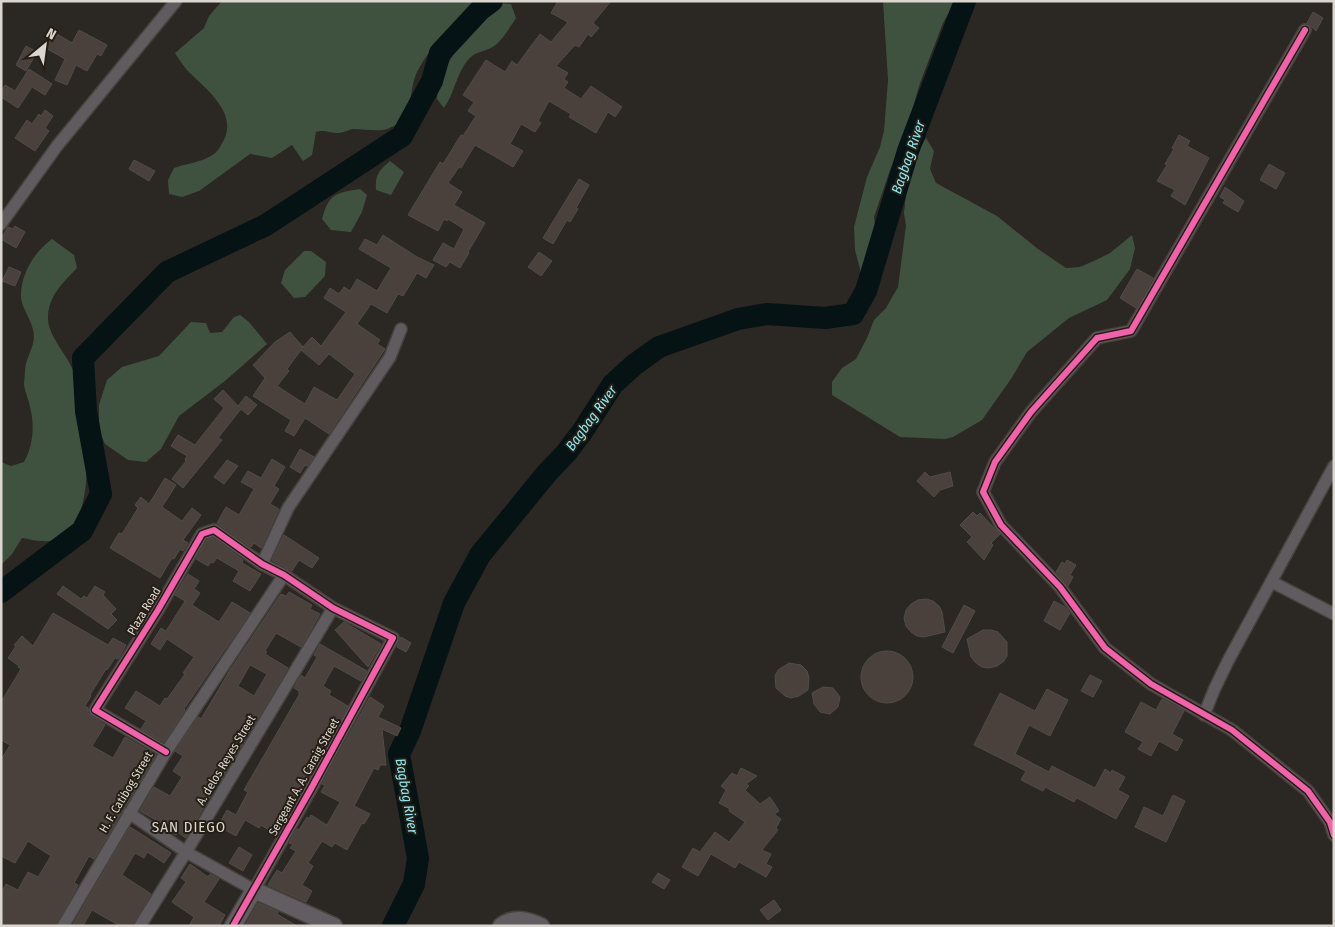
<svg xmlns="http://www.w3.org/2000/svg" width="1335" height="927" viewBox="0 0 1335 927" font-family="'Fira Sans Condensed',sans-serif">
	<rect width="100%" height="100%" fill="#2b2722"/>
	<path fill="#3f5240" d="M222,1H481C457,22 432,43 417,72C407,93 416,120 387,129C377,132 364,129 353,129C348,130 343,133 338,133C330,133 324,129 316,132L312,155L303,161L292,145L272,158L250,154L199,191L182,197L169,194L168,180L174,168C184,164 197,163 207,158C214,155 218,151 221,145C242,114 205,89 186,69C182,64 178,58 175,53L204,28L209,16Z
		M883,1H955L943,23L920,83L913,107L910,122L890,170L874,217L877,244L876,265L861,273L855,250L854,227L867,177L880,147L884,131L888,80Z
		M501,3L511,4L516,18C509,28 502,42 491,48C485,51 477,52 472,56C457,69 455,93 444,108L437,99C439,60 474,29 501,3Z
		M926,138L934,151L930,169L936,183L997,216L1038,249L1066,268L1080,267L1096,260L1110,253L1132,235L1135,248L1130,269L1107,300L1069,318L1027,352L1011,379L982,420L953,437L945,439L900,437L832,395V382L842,368L856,359L867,338L874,320L886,308L898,287L906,226L904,213L908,177L913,160Z
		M390,161L404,172L391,195L376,190C375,176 378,171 390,161Z
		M360,189L367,195L362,212L351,232L331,230L322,219C329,193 336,193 360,189Z
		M52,239L74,255L77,268C62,284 48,296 48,319C48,335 67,355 73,370C75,378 74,388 75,396C78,415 84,434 86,453C88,478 86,530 56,540C46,543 32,540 22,538L12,554L1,565V462L11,466L24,462C33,446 35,426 30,407C29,400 25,393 24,385C24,380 25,375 25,370C26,356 37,344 33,330C31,319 22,308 21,298C20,275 34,252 52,239Z
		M304,251H311L326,262L325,276L305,297L294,298L281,283L285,270Z
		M240,315L249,322L267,344L225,381L179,416L161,449L146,462L128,460L105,444L99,430V405L107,380L115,373L122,367L159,356L191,322L206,323L210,333L222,332L234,317Z"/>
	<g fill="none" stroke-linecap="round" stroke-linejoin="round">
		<path stroke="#061314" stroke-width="22" d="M1,592L82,531L101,494L86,411L83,358L167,272L266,225L402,136L432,81L440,53L480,10L492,1
			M393,926L414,884L418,858L399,754L410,731L454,603L480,555L547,473L566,453L582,432L613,384L634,365L659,347L738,319L767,314L825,318L853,314L866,291L908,151L965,1"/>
	</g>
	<path fill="#4a403c" stroke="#504c49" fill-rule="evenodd" d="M558,1H611L593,23L599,28L591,37L588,34L579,47L575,45L556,66L568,73L564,79L568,82L564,88L581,99L591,86L622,107L615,117L608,112L596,133L569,117L571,114L549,101L538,121L541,123L535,132L521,124L510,144L523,151L513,167L475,145L461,168L459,167L448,183L462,192L454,205L485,223L468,252L469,253L460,268L450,262L446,267L433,260L443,243L454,249L464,229L448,219L447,221L444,219L438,231L408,215L440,162L443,164L461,135L463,136L476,116L468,111L474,102L463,95L486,60L505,72L512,61L517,65L540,34L551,42L568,22L551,13Z
		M1313,12L1323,18L1316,31L1307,23Z
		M79,30L107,45L101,56L97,54L87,71L76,65L67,85L55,80L65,59L44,47L52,31L72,43Z
		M26,46L37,52L26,71L16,65Z
		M29,69L52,84L45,95L32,87L18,108L1,97V92L5,85L15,91Z
		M45,110L53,116L45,128L49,131L35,151L15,138L27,120L32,124L39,114L41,116Z
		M1179,135L1190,141L1187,146L1209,158L1185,205L1171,196L1175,190L1157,181L1167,165L1165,164L1174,149L1172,148Z
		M134,160L155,171L149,181L129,169Z
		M1269,164L1285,173L1276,189L1260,180Z
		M579,179L589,185L576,208L578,209L570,222L567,220L553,244L543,238Z
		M1225,187L1244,201L1238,212L1223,203L1225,200L1220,197Z
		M15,226L25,232L16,248L1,239L8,227L13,229Z
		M383,235L417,257L434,265L426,278L417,273L403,296L398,294L387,313L371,304L357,324L380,340L377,344L385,349L329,434L305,418L294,436L285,431L291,420L253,396L265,378L253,365L275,342L290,332L303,347L302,348L312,337L321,346L346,312L324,298L330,288L339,294L344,287L350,291L357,279L377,291L391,268L359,249L365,239L377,245ZM301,350L319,365L329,354L355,374L337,400L314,387L305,404L277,386L289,371L287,369Z
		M539,252L552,261L541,276L528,267Z
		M9,267L21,272L15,286L2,281Z
		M1137,269L1153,278L1136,308L1120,298Z
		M223,390L238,406L246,396L257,405L248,415L241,409L218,438L222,440L183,488L172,479L186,461L185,460L187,456L171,446L178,435L195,445L224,408L214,399Z
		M300,449L314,457L307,466L305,465L300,473L290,467Z
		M272,459L285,467L274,486L279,489L270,504L279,509L261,548L254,543L251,547L217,523L226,507L239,515L254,489L241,482L248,471L261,478Z
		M227,460L238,466L224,484L214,477Z
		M925,472L930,477L950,472L953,486L940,490L934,497L917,481Z
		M165,478L176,485L162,507L182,521L192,508L201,515L183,540L188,543L183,551L180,549L174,559L172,558L160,578L110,548L119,533L122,534L138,508L135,505L141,497L149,504Z
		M973,512L977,516L980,513L1000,534L991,543L993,545L984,560L967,542L972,537L960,525Z
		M284,535L319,558L312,568L299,560L292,571L272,560Z
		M213,538L243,560L242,563L261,574L250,591L233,581L239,571L217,558L213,563L211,562L208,566L196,559L207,540Z
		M1067,560L1076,565L1070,575L1073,577L1068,586L1056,572L1062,562L1065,564Z
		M188,574L199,581L194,589L200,593L192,605L219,622L232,602L250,613L184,709L185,710L164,742L141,729L146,721L125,708L136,691L160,706L165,698L167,699L185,674L183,673L194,657L167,639L160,650L151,644L161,628L166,631L185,601L175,595Z
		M63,586L81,599L84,596L87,598L95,586L105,592L103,595L116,609L111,614L117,620L108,629L57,594Z
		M289,592L312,605L310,609L320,614L301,647L276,633L265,651L267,652L265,654L288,668L221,780L220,779L186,838L177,832L176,835L165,828V825L140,811L154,787L170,796L182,777L173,771L183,756L175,751L198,717L201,719L230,670L281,594L286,596ZM250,665L267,674L254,696L238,686Z
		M926,599L933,601L939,606L942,612L945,632L924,637L917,636L911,632L906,626L904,618L906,610L911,604L918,600Z
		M1054,601L1065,607L1070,613L1060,630L1044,621Z
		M964,605L975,611L953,653L942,647Z
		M53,613L108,645L113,638L126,645L118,659L115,658L107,670L106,669L90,695L91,696L85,706L88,708V713L91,716L105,725L92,746L113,758L125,737L156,755L94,859L89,856L74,883L78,885L56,926H1V893L6,884L18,890L28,872L38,877L51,856L28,841L15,863L1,856V760L10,745L1,740V702L21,669L18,667L19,666L8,658L16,646L14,645L22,636L33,646Z
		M344,622L381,644L368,667L335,630Z
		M983,630H991L998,632L1007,642V656L1003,662L997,666L989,668L982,667L976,663L971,657L967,639Z
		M401,637L411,643L406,652L397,647Z
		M320,644L367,671L361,681L334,666L323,686L331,691L329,695L348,706L309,776L308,775L293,801L294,802L276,835L261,825L259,828L245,820L236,836L218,826L227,810L236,815L248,792L244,790L299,695V691L294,688L301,675L305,678L317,657L314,655Z
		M861 677a26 26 0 1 1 52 0a26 26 0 1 1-52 0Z
		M789,663L801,665L807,671L809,678L808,690L799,696L791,698L785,696L776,688L775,676L778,670Z
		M1090,675L1102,681L1093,697L1081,691Z
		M823,687L833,688L840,697L838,707L830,714L820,712L814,704L812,693Z
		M1047,689L1068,700L1050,736L1029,725L1015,754L1049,772L1052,766L1095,788L1105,769L1111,773L1112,770L1125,777L1118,790L1129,796L1116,819L1077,798L1074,802L1045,787L1043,791L1021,780L1026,771L974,745L1000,693L1035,711Z
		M370,697L384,706L378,717L401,728L397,736L382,729L386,765H380L378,770L374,768L354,806L370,814L364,824L362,823L347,850L335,843L332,847L322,841L308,863L313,866L302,885L312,891L306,902L268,885L277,870L282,873L296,851L290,848L293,844L289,843L297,829L299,830L307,817L309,819L311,815L327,825L340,802L321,792L325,785L322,784Z
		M1162,699L1184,711L1172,734L1183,740L1177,751L1159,741L1151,756L1138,749L1143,742L1125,732L1141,702L1156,710Z
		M741,768L757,776L746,784L749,786L745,790L760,804L770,797L779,811L774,814L781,819L776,828L778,830L762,850L771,854L766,864L772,867L766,877L739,862L735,868L711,854L698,876L682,867L693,848L700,852L715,832L729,842L745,822L729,811L730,809L719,803L726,790L721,786L732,773L737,776Z
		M1173,795L1185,801L1166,842L1135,827L1144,807L1163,816Z
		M130,827L171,853L164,863L147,852L144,858L135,853L122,875L151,894L133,926H120L92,910L83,926H72Z
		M239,847L252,855L243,871L229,863Z
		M190,864L208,877L210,874L219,879L204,902L225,915L219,926H189L194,917L172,902L186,882L181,878Z
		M658,873L670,880L664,889L652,882Z
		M774,900L781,910L768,920L760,910Z
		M258,903L277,911L278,912L277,914L297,926H245Z"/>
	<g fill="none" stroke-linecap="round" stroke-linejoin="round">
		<g stroke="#46433f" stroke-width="14">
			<path id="street" d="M1305,30L1131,331L1097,338L1031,412L995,462L983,492L1001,525L1060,587L1105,648L1151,684L1232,730L1308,791L1330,822L1334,835
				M1,224L57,146L176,1
				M262,564L288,508L390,357L401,329
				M1272,582L1334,614
				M1204,715L1214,690L1228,661L1334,466
				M129,813L186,852L254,890L312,787L393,638L333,608L284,575L262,564L214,530L202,534L158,610L95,710L166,752
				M63,926L166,752L284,575
				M140,926L186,852L333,608"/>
		</g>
		<g stroke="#46433f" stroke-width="19">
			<path id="secondary" d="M233,926L254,890L334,926
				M501,926C514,916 527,920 541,926"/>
		</g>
		<use href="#street" stroke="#5f5b5e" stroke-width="11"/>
		<use href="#secondary" stroke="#615d60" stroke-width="16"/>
		<g stroke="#251e15" stroke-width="9">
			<path id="cycleway" d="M1305,30L1131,331L1097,338L1031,412L995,462L983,492L1001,525L1060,587L1105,648L1151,684L1232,730L1308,791L1330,822L1334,835
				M166,752L95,710L158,610L202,534L214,530L262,564L284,575L333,608L393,638L312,787L233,926"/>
		</g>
		<use href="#cycleway" stroke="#f560ab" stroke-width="6"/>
	</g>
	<g text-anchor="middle" stroke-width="4" stroke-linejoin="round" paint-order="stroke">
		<g font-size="12" fill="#dbd7d0" stroke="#251e15">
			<text transform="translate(144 611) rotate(-59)" y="4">Plaza Road</text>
			<text transform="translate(226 760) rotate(-59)" y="4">A. delos Reyes Street</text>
			<text transform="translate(304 777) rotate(-61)" y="4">Sergeant A. A. Caraig Street</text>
			<text transform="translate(126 792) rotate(-59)" y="4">H. F. Catibog Street</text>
		</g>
		<g font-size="14" font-style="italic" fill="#8aeaf3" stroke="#251e15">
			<text transform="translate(908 157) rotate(-71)" y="5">Bagbag River</text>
			<text transform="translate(591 418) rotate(-54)" y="5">Bagbag River</text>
			<text transform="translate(407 796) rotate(80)" y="5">Bagbag River</text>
		</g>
		<g font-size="15" letter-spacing="1" fill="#dbd7d0" stroke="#251e15">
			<text x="189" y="832">SAN DIEGO</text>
		</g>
	</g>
	<rect width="1335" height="927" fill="none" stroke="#dbd7d0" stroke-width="5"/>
	<g transform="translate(45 45) rotate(29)" stroke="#251e15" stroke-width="4" paint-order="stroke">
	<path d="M0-4L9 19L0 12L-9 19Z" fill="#dbd7d0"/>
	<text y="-8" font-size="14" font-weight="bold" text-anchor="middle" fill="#dbd7d0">N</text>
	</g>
</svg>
